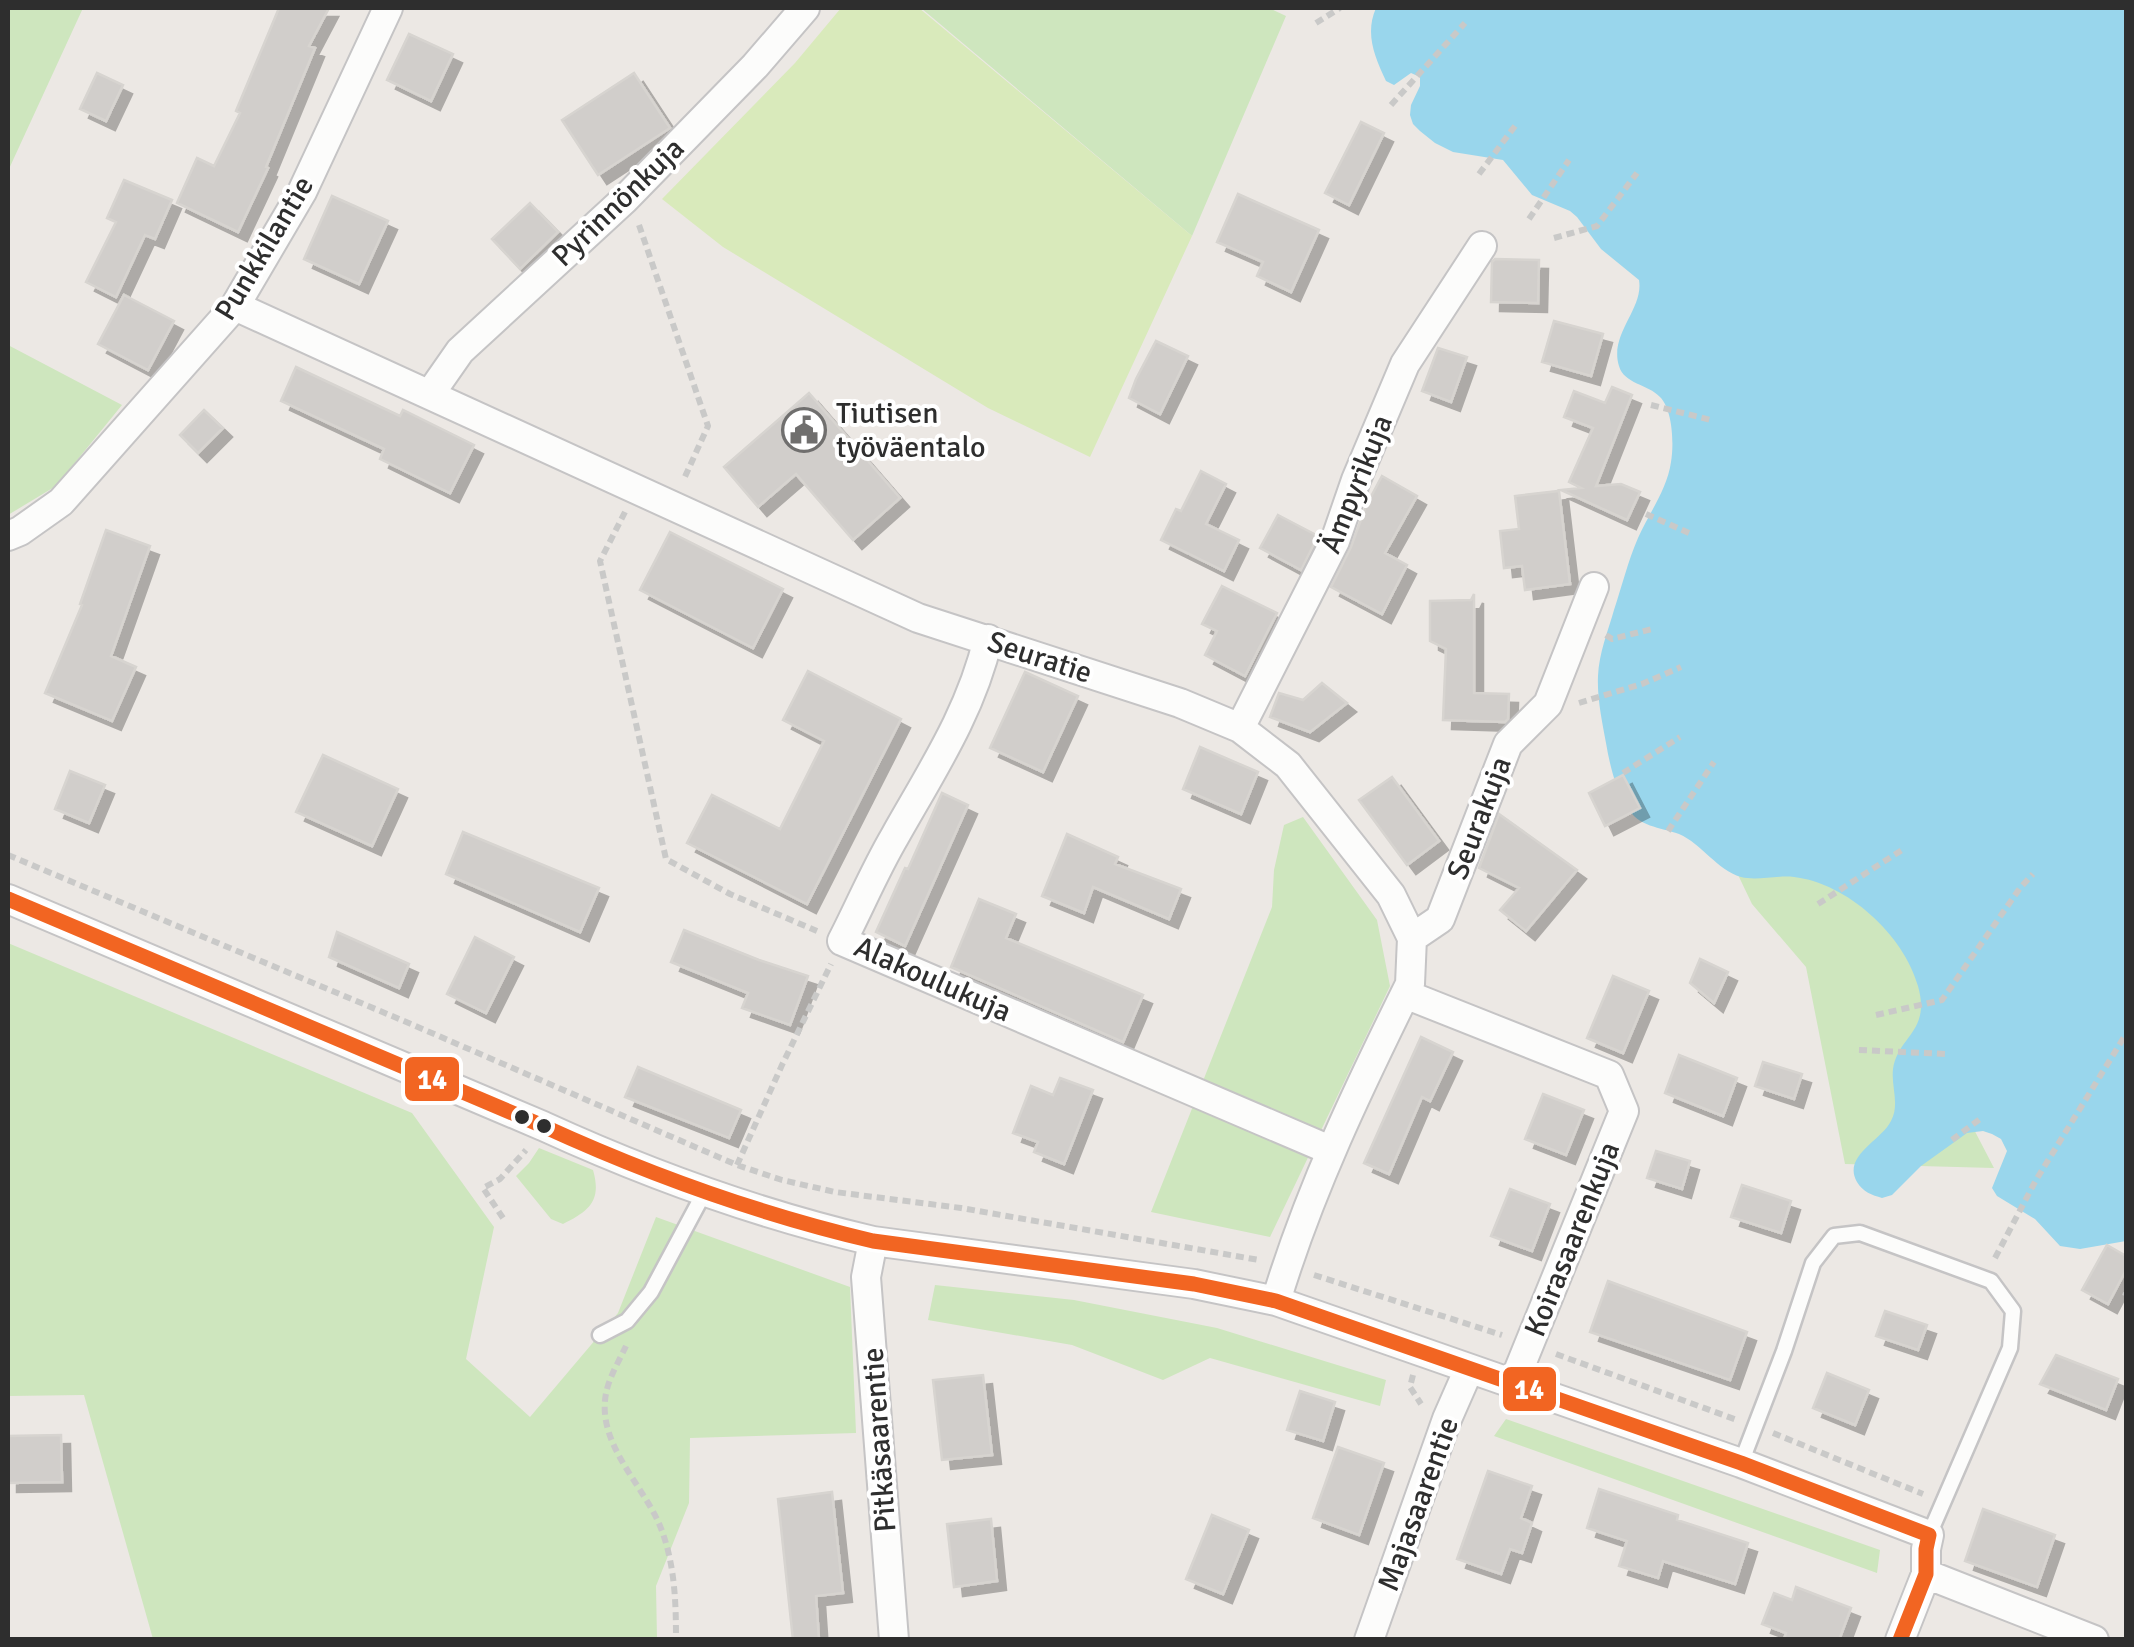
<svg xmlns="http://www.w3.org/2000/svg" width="2134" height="1647" viewBox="0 0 2134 1647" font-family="Signika,sans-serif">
	<defs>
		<filter id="shadow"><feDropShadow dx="9" dy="9" stdDeviation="0" flood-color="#0004"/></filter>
	</defs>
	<rect width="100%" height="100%" fill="#ece8e4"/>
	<path fill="#cee6be" d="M8,8H83L8,171Z
		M921,8H1269L1286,16L1192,236Z
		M8,345L122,405L56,486L8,515Z
		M1303,817L1377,920L1390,986L1270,1237L1151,1212L1272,907L1274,870L1284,825Z
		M1729,856L1857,862L1961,1006L1942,1068L1994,1168L1845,1164L1806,967L1752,904Z
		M8,943L412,1113L494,1227L466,1359L530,1417L618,1313L656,1217L850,1287L856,1433L690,1438L689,1503L656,1586L657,1639H153L84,1395L8,1396Z
		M539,1148L593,1170C602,1201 589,1211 563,1224L551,1219L516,1176L529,1163Z
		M935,1285L1074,1300L1217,1328L1386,1380L1380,1406L1210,1358L1163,1380L1072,1345L928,1320Z
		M1506,1419L1880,1550L1877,1573L1494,1436Z"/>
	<path fill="#d9eabb" d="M841,8H919L1192,236L1090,457L988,408L723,247L662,199L795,63Z"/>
	<path fill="#99d6ec" d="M1376,8H2126V1241L2080,1249L2060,1246L2035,1219L1997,1196L1992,1188L2007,1151L2001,1139L1992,1134L1983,1131L1967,1133L1921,1166L1892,1195L1882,1198C1872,1195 1863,1192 1857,1182C1842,1156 1881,1141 1891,1121C1900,1104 1891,1087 1893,1069C1898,1036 1931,1032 1918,986C1904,935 1847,883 1794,877C1777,875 1757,881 1741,877C1717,870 1702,844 1679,834C1660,827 1638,827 1627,807C1615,787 1610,766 1606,743C1602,721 1597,698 1598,676C1599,653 1608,631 1614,610C1622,586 1628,561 1638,538C1649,513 1667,490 1671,462C1674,445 1673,410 1660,397C1648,384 1624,384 1619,366C1609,334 1644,309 1639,280L1601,249L1577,217L1570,211L1532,195L1503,160L1453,152L1435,143L1420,131L1413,124L1410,115L1411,105L1420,86V77L1411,73L1394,85L1386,81C1374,56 1365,33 1376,8Z"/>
	<path fill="#d1cecb" stroke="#d7d4d0" stroke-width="2.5" filter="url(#shadow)" d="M279,8H329L309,46L315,48L266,167L268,168L238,232L177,203L197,158L214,166L240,113L236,111Z
		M409,34L453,54L431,101L387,80Z
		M97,73L123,85L106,121L80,109Z
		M634,73L670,128L598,175L562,120Z
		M1361,122L1384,133L1349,205L1325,193Z
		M124,180L172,200L155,239L145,235L116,297L86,282L116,222L107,218Z
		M1238,194L1319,230L1291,292L1257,276L1263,262L1217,242Z
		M332,196L388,221L359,284L304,259Z
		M530,203L558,232L520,269L492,239Z
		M1495,259L1539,260L1538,303L1491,302L1492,262Z
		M124,295L174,321L148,370L98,344Z
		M1554,321L1603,334L1591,376L1542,362Z
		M1156,341L1188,356L1160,414L1129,398L1136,379Z
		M1438,348L1467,357L1451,402L1422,391Z
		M296,367L400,416L403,410L474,445L450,493L380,459L384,449L281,401Z
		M1612,387L1632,395L1596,486L1621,484L1640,492L1627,520L1561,490L1581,488L1569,482L1593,428L1564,417L1574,391L1605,403Z
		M809,393L900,498L853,540L796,474L758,507L724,467Z
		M204,410L223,428L198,453L180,435Z
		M1201,471L1226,484L1206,524L1239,540L1224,571L1161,540L1176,509L1181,511Z
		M1382,476L1417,496L1385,553L1407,565L1382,614L1331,587L1351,547L1366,506Z
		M1559,491L1570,584L1525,590L1522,566L1504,568L1500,531L1519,529L1515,496Z
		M1278,515L1318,536L1301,570L1260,548Z
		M106,530L150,546L111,656L136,667L112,721L45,693L82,605L80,604Z
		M670,532L783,589L753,648L640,590Z
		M1222,586L1277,613L1245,676L1205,655L1217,631L1202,624Z
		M1474,594V693L1509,694L1508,719L1505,722L1443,720L1446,649L1430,641V601L1471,600Z
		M808,671L901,719L807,904L687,843L712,795L780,829L824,741L783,720Z
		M1025,672L1078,696L1043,772L990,748Z
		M1322,683L1347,703L1310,732L1270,717L1279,693L1303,700Z
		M1200,747L1258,772L1241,814L1183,789Z
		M323,755L398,789L372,846L296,812Z
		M70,771L105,785L89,823L55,809Z
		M1623,775L1640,808L1605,826L1589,793Z
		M1392,777L1439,841L1407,865L1359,800Z
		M942,793L968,805L905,946L876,932L905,868L908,869Z
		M1499,814L1577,870L1526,931L1500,910L1519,888L1479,868Z
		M463,832L599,888L580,932L446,874Z
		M1067,834L1118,857L1115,864L1181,889L1169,919L1093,887L1084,913L1042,896Z
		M979,899L1016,914L1006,938L1143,995L1123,1042L951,967Z
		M684,930L759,960L808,976L790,1025L742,1008L748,993L671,962Z
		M337,932L409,964L399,988L329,957Z
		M475,937L514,957L486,1013L447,994Z
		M1700,959L1728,972L1714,1003L1690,983Z
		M1613,976L1649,991L1623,1053L1587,1038Z
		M1421,1037L1453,1052L1430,1101L1422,1097L1389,1174L1364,1163Z
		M1679,1055L1737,1078L1723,1116L1665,1093Z
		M1763,1062L1802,1074L1794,1099L1755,1086Z
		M638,1067L741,1110L729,1138L625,1097Z
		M1060,1078L1093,1090L1064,1164L1034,1152L1038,1142L1013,1133L1031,1086L1053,1095Z
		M1543,1094L1584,1110L1566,1155L1525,1139Z
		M1656,1151L1690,1161L1682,1189L1647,1178Z
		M1742,1185L1791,1201L1781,1233L1731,1217Z
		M1510,1189L1550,1204L1532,1251L1491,1236Z
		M2107,1245L2126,1256V1270L2108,1304L2082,1290Z
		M1608,1281L1747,1332L1730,1380L1590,1332Z
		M1885,1311L1927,1325L1918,1350L1876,1336Z
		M2056,1355L2118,1379L2106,1410L2040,1384Z
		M1827,1373L1869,1390L1855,1425L1813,1408Z
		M983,1375L992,1455L942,1460L933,1380Z
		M1300,1391L1335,1402L1323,1441L1287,1430Z
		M61,1435L62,1482L8,1483V1436Z
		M1338,1447L1384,1463L1359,1535L1313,1518Z
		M1488,1471L1532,1486L1521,1518L1532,1523L1522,1553L1510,1549L1501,1574L1457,1559Z
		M1599,1489L1678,1515L1677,1520L1748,1543L1735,1584L1663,1561L1658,1578L1619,1566L1627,1541L1587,1528Z
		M832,1492L843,1593L816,1596L819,1640H793L778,1499Z
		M1983,1509L2055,1535L2037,1587L1965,1561Z
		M1212,1515L1249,1530L1223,1594L1186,1579Z
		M991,1519L997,1581L954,1587L947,1524Z
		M1796,1587L1851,1608L1839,1640H1784L1786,1633L1762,1624L1774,1593L1792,1600Z"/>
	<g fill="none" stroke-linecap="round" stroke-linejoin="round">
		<g stroke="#c5c4c5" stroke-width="19">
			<path id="service" d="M600,1335L627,1321L651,1292L704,1193
				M1741,1463L1784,1351L1813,1263L1834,1236L1860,1233L1991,1281L2013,1311L2010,1348L1929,1535"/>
		</g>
		<g stroke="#c5c4c5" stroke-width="32">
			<path id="minor" d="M235,306L918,618L1180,703L1240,728L1288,765L1391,895L1412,938L1410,984C1359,1087 1309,1191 1276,1301
				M430,394L460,351L624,200L755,66L805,8
				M8,536L20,531L61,502L235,306L302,192L388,8
				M988,639C971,712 931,772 895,836C875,870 860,906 842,941L1330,1150
				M1240,728L1335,541L1356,480L1405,364L1482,246
				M8,899L543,1126C650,1175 758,1214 873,1241L1194,1284L1276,1301L1741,1463L1929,1535L1926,1549V1574L1900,1640
				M1412,938L1440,919L1508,744L1548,704L1594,587
				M1405,994L1609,1075L1624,1111L1513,1384
				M873,1241L866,1277L894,1640
				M1926,1574L2094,1640
				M1369,1640L1447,1419L1469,1369"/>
		</g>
		<path stroke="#c9c9c8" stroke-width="6" stroke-dasharray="8 5" stroke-linecap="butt" d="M1316,23L1340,8
			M1391,105L1465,23
			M1479,174L1515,126
			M1529,219L1569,160
			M639,225L708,426L683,481
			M1554,238L1597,226L1637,173
			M1651,405L1711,420
			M625,512L600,561L666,859L730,894L817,931
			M1646,514L1689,533
			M1606,635L1612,639L1652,629
			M1579,703L1642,684L1681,667
			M1623,773L1680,737
			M1668,831L1714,762
			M8,855L404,1021L686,1143L737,1165L782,1180L835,1192L961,1208L1259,1260
			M1818,904L1905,848
			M1876,1015L1942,1000L2020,888L2033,874
			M1859,1050L1946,1054
			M1952,1140L1980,1119
			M737,1165L782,1065L831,964
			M503,1218L483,1188L500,1179L526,1150
			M1995,1258L2036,1180L2126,1034
			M1314,1275L1502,1335
			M2125,1296L2126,1293
			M626,1346C620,1359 611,1374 607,1389C593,1443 646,1486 662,1531C675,1567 676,1603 676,1640
			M1556,1354L1737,1420
			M1413,1375L1410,1387L1421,1404
			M1773,1433L1923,1494"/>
		<use href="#service" stroke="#fcfcfb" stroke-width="14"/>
		<use href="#minor" stroke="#fcfcfb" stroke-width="28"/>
		<g stroke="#fff" stroke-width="22">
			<path id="bus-1" d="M8,899L543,1126C650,1175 758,1214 873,1241L1194,1284L1276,1301L1741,1463L1929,1535L1926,1549V1574L1900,1640"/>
		</g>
		<use href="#bus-1" stroke="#f26522" stroke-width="15"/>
	</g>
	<defs>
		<g id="civic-ring" transform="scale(2.25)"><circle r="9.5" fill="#fff" stroke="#706f6e" stroke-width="1.5"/><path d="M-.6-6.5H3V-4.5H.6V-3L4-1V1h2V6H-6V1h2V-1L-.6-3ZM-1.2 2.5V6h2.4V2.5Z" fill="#706f6e"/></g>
	</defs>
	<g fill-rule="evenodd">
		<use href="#civic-ring" x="804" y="430"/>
	</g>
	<g fill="#2e2e2e" stroke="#fff" stroke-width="4">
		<circle cx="522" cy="1117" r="9"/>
		<circle cx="544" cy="1126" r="9"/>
	</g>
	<g text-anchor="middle" stroke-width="8" stroke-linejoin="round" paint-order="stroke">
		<g font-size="30" fill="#2e2e2e" stroke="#fff">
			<text transform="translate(618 202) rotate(-44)" y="10">Pyrinnönkuja</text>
			<text transform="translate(264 248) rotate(-59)" y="10">Punkkilantie</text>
			<text transform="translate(1356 484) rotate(-68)" y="10">Ämpyrikuja</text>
			<text transform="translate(1040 657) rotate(18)" y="10">Seuratie</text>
			<text transform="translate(1479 818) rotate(-69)" y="10">Seurakuja</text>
			<text transform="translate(933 979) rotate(24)" y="10">Alakoulukuja</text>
			<text transform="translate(1572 1239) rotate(-68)" y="10">Koirasaarenkuja</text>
			<text transform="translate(879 1440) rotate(-94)" y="10">Pitkäsaarentie</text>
			<text transform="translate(1418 1504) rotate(-70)" y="10">Majasaarentie</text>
		</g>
		<g font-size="30" fill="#2e2e2e" stroke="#fff" text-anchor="start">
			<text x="836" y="423">Tiutisen<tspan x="836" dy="34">työväentalo</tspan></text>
		</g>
	</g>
	<g stroke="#fff" stroke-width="4">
		<rect x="403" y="1055" width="58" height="48" rx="10" fill="#f26522"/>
		<rect x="1501" y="1365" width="57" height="48" rx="10" fill="#f26522"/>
	</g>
	<g font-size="28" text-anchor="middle" font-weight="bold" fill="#fff">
		<text x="432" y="1089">14</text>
		<text x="1529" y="1399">14</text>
	</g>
	<rect width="2134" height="1647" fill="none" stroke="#2e2e2e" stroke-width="20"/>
</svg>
